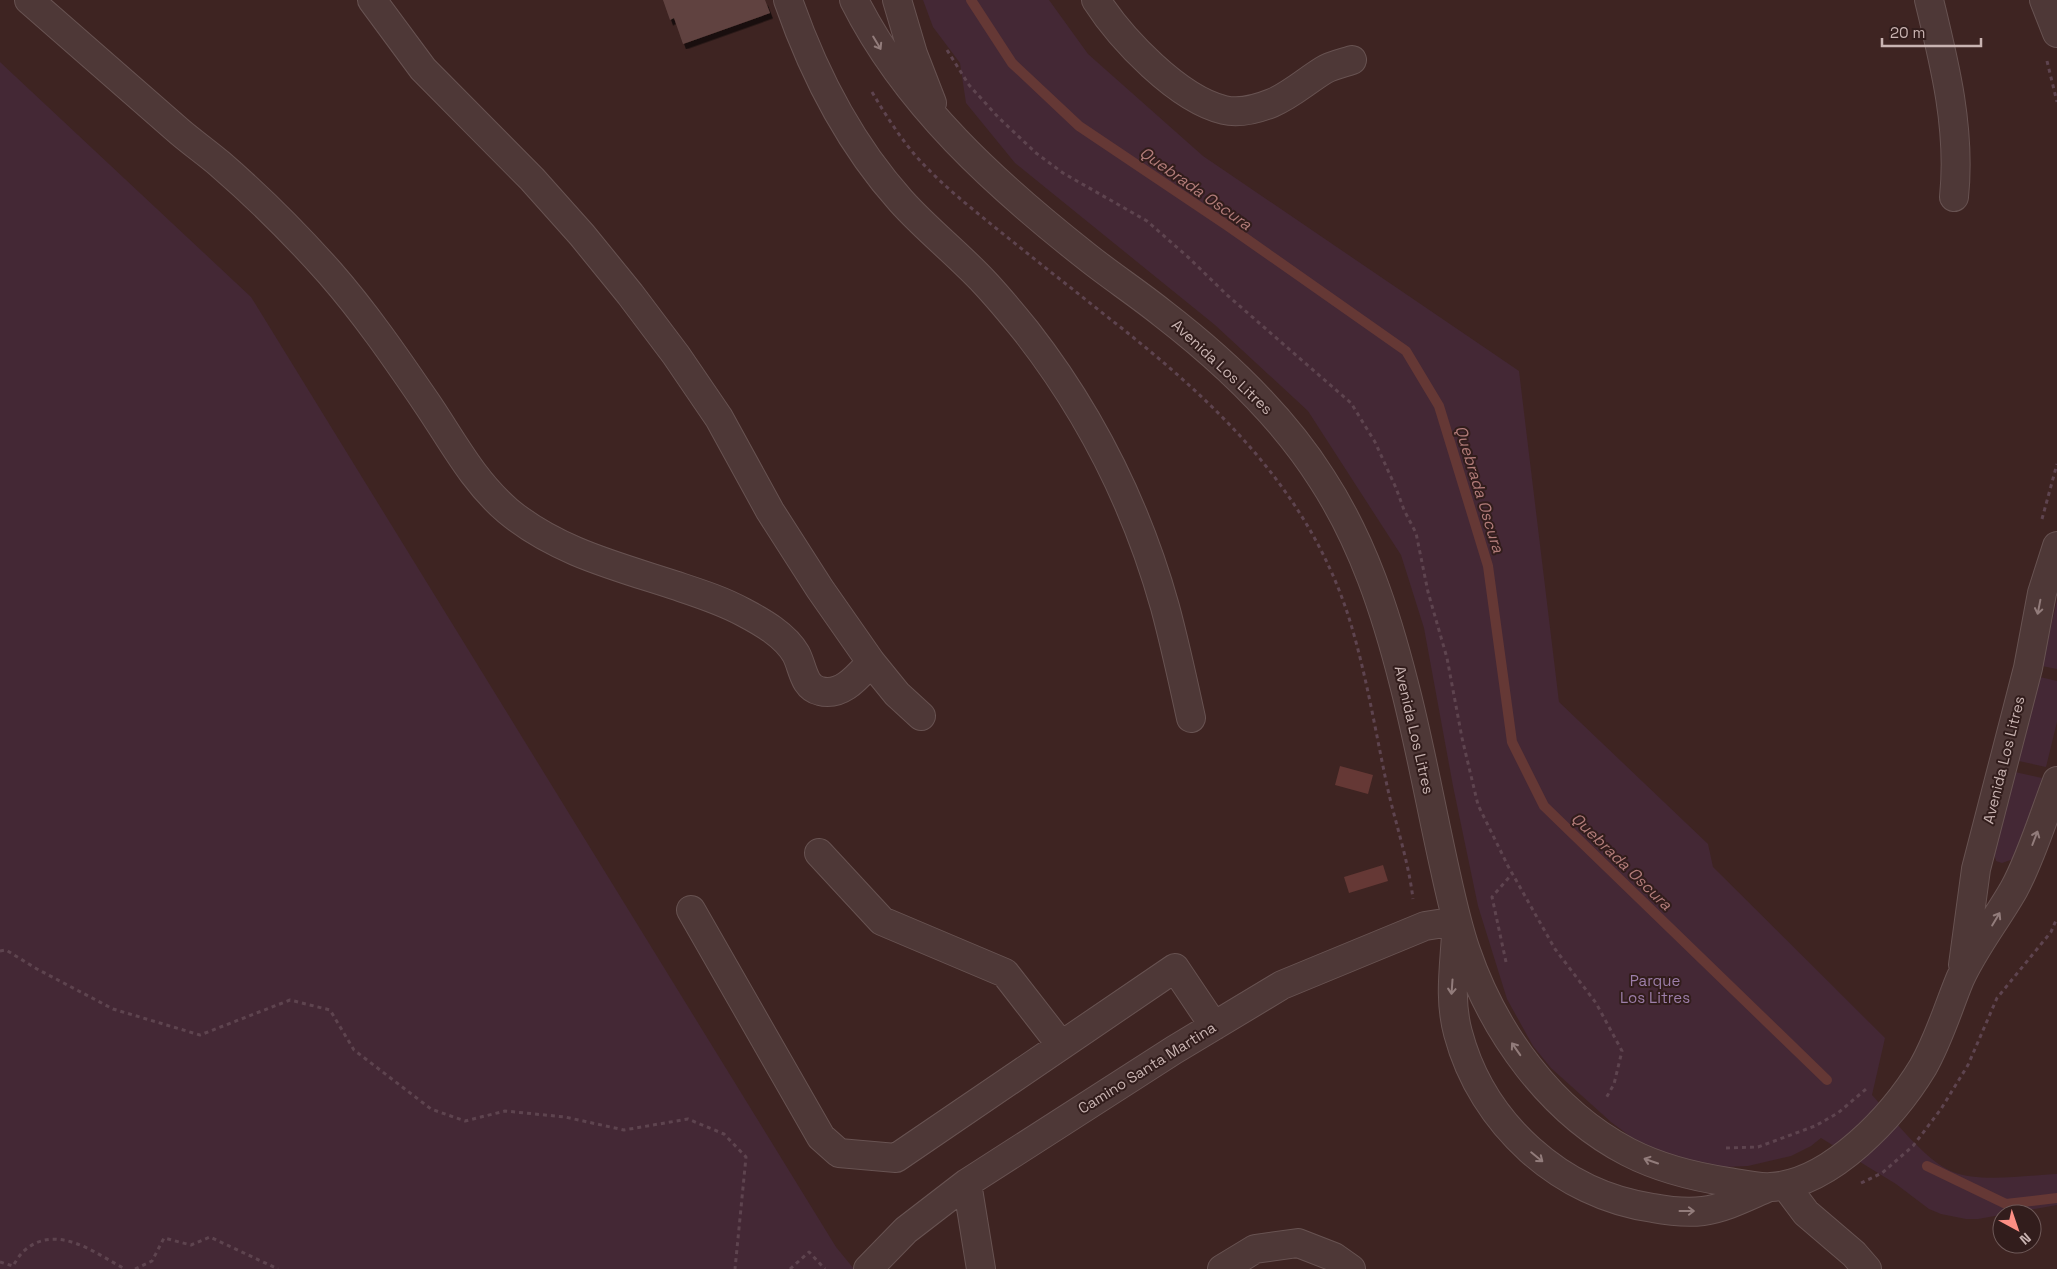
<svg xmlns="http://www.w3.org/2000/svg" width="2057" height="1269" viewBox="0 0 2057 1269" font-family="'Space Grotesk',sans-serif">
	<defs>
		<filter id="shadow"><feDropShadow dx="3" dy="5.5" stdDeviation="0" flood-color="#0009"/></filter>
	</defs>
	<rect width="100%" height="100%" fill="#3e2422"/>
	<path fill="#442835" d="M923,0H1049L1088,54L1203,156L1519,371L1559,702L1708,844L1713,867L1885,1038L1872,1095C1892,1117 1925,1161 1953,1172C1981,1183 2027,1175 2057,1174V1205L1978,1219H1966L1941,1214L1929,1209L1896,1184L1821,1138L1811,1146L1791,1156L1748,1166L1724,1167L1700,1164L1653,1149L1631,1137L1611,1122L1551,1068L1533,1046L1507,999L1478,906L1453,786L1424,628L1401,555L1308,411L1215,325L1015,163L966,103L960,63L933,27Z
		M0,62L251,297L836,1247L854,1269H0Z
		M2057,600V669L2042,666Z
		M2040,677L2057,681V722L2046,767L2019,761Z
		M2015,772L2042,778L2016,858L2002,863L1996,861L1994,853Z"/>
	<path fill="#653835" d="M1340,766L1373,775L1368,794L1335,785Z
		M1383,865L1388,881L1349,893L1344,877Z"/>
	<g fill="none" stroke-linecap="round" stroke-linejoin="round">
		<path stroke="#653835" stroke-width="10" d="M971,0L1012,63L1079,126L1228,226L1406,351L1439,406L1488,566L1512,742L1544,806L1827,1080
			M1927,1166L2006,1204L2057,1198"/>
	</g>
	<path fill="#604341" filter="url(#shadow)" d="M663,0H765L770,13L683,44L674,18L670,20Z"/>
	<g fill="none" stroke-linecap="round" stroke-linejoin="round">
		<g stroke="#685352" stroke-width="30">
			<path id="street" d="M29,0C79,44 130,88 180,132C193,143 207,153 220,164C257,196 298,237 330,273C365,313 396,358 426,402C452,440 472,480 508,511C556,551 616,566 674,585C698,593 721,600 743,612C762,622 785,635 796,654C803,667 803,687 820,691C842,697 858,676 871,662
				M372,0L423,69L532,179L582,235L630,294L676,355L719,418L770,511L820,589L871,662L897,694L921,716
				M788,0C813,72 849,143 901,201C927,230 958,254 985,283C999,298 1013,315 1026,331C1090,413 1137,507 1165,607C1175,644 1183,681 1191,718
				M854,0C906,104 996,185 1086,256C1111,276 1137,293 1162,313C1223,360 1281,414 1322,479C1363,542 1386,613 1404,684C1420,745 1431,808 1445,870C1451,897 1457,925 1466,951C1494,1033 1551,1112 1628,1152C1659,1168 1695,1177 1729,1182C1742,1184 1757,1188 1771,1187C1831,1184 1894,1115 1923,1067C1939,1039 1948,1008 1960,979C1974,948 1997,919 2014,889C2031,858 2044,815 2057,781
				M897,0L913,54L932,103
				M1096,0C1121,39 1178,99 1224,110C1240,114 1257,109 1272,103C1291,95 1306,81 1324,70C1332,65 1343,63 1352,60
				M1929,0C1945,65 1961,130 1954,197
				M2044,0L2057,33
				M819,853L882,921L1005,973L1061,1045
				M691,910L821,1137L839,1153L896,1158L1175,968L1214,1026
				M1456,935C1454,969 1449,1000 1458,1033C1482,1124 1561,1195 1653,1208C1669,1211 1686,1213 1703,1211C1725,1208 1746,1197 1767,1188
				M1963,965L1976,869L2028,668L2042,593L2057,546
				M967,1183L981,1269
				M1785,1185L1806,1213L1854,1254L1867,1269
				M868,1269L906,1230L967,1183L1174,1050L1282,985L1425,926L1457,921
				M1222,1269L1255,1249L1298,1243L1334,1257L1351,1269"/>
		</g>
		<path stroke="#5e444f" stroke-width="3" stroke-dasharray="4 4" stroke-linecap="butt" d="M947,50L969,85L998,117L1036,153L1063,173L1147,221L1189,258L1227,295L1351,403L1375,442L1396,488L1404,510L1416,533L1428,592L1447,658L1462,738L1478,805L1508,866L1555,949L1596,1003L1622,1051L1614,1084L1605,1100
			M2047,61L2057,102
			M872,92C885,114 899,136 915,155C936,179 961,200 986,220C1025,252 1065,283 1105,315C1210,397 1307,486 1349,618C1365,669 1374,723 1385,776C1393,817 1408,857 1413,899
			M2042,519L2057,464
			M0,951L6,950L37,969L113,1009L200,1035L290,1000L330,1010L354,1050L431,1109L465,1121L505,1111L565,1117L624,1130L688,1119L724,1134L746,1157L735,1269
			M1506,962L1492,897L1512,874
			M1726,1148L1758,1147L1815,1126L1838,1113L1866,1089
			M1861,1183L1882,1173L1913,1146L1941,1109L1968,1065L1997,998L2051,932L2057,918
			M0,1262L13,1266C16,1261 20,1254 25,1250C57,1223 95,1253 125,1269
			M135,1269L152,1261L164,1238L191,1245L210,1237L278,1269
			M790,1269L809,1252L825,1269"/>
		<use href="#street" stroke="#4e3837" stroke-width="28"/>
	</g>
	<defs><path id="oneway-shaft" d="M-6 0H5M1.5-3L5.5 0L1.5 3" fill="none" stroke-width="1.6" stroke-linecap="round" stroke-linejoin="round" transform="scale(1.25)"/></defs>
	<g stroke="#927c7b">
		<use href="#oneway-shaft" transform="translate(877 43) rotate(59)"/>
		<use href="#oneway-shaft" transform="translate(2039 607) rotate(101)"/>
		<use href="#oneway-shaft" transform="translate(2035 838) rotate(-69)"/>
		<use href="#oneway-shaft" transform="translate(1996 919) rotate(-59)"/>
		<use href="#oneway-shaft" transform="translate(1452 987) rotate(94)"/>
		<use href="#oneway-shaft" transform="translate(1516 1049) rotate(-125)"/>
		<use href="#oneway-shaft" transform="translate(1537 1157) rotate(39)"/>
		<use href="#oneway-shaft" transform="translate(1651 1161) rotate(-161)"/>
		<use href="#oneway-shaft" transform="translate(1687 1211)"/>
	</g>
	<g text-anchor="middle" stroke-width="4" stroke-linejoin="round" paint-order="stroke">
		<g font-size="15" fill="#c9b4b2" stroke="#321d1c">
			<text transform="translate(1222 367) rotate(43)" y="5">Avenida Los Litres</text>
			<text transform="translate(1414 730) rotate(77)" y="5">Avenida Los Litres</text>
			<text transform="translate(2004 760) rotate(-76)" y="5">Avenida Los Litres</text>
			<text transform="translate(1147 1068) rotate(-32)" y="5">Camino Santa Martina</text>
		</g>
		<g font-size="15" fill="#9d7faa" stroke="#321d1c">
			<text x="1655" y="986">Parque<tspan x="1655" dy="17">Los Litres</tspan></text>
		</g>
		<g font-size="16" font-style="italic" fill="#b27c79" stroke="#321d1c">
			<text transform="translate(1196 188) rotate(35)" y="6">Quebrada Oscura</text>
			<text transform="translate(1480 489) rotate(73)" y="6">Quebrada Oscura</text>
			<text transform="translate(1622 861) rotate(44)" y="6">Quebrada Oscura</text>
		</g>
	</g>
	<g transform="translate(2017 1229) rotate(140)"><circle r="24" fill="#321d1c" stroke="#6e5958"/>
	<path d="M0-4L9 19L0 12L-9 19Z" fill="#fb8f85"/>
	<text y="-8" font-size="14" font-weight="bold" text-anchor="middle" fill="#c9b4b2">N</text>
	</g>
	<path d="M1882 38v8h99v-8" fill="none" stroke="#c9b4b2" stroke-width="2.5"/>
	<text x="1890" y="38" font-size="15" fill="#c9b4b2" stroke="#321d1c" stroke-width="4" paint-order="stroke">20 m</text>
</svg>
